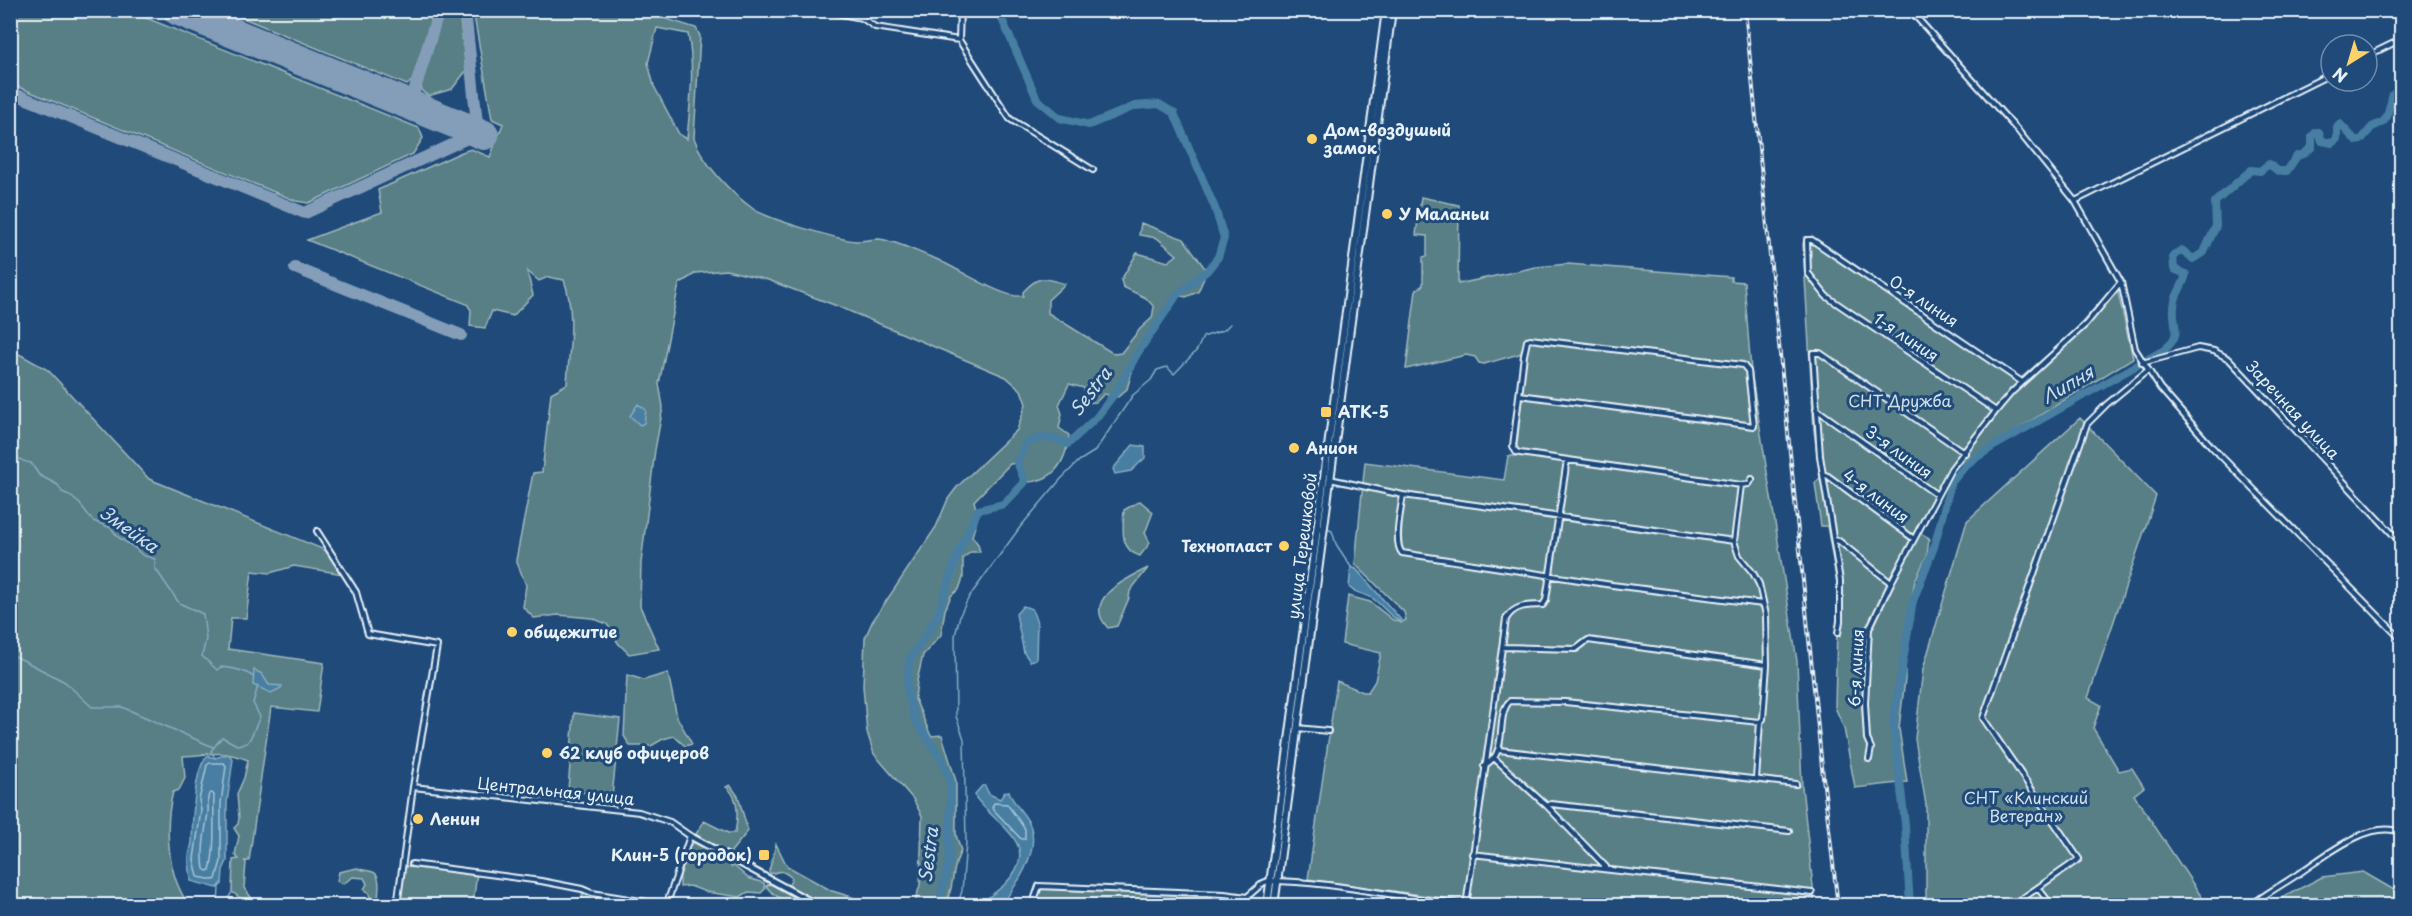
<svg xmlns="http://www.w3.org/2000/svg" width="2412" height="916" viewBox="0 0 2412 916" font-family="'Playpen Sans',sans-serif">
	<rect width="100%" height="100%" fill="#1f4a7a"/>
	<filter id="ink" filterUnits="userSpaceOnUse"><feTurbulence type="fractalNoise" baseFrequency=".0167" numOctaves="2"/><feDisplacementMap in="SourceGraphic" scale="12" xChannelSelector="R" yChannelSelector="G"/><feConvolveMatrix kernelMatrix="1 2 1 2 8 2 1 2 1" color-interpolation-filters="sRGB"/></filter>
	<g filter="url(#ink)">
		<path fill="#597f85" stroke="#a0b8be" stroke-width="1.5" fill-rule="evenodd" d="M473,10L661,11L660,17L696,28L700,36L694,138C703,164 730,192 752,208C764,218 840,240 856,241C864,241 872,239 879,239C896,241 915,251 931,257C954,265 1003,300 1023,296V292C1038,275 1044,277 1065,284L1048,300V313L1114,354L1121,353L1140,329L1152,318L1154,307L1146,298L1123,287L1121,280L1137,253L1168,262L1177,255L1157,238L1139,235L1141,223L1184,239L1207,271L1198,292L1186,297L1177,295L1137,354L1127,389L1118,397L1104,394L1096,402L1086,403L1084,388L1069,384L1059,405L1062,414L1059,428L1069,435C1066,463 1054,482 1025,482L1017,463L1010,464L974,501L978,517L972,536L978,544L980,552H971L963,558V578L959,589L951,596L945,610L941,635L923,655L917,681L915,699L931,736L942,735L956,781V835L961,851C951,867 955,888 945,905H914L920,885L922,816L913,799L874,754L867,732L863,686L865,638L872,622L936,527L948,499L957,487L1017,430L1026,404L1021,390L1006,377L837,306L768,280L726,270L696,273L679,284L659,384L663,407L655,450L641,563L640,606L659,649L629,654L618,643L607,624L592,618L558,615L534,618L523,607L526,585L516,560L533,473L542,472L551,393L567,384C569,349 576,313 564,280L548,277L539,281L527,271L533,295L513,316L492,311L485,328L470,326L471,310L467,304L307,240L382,212L378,190L462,152L471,149L490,157L503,124L492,119ZM657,28L688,34C695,68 690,104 687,139L679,134L654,86L648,63Z
			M10,11H129L419,128L423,138L413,154L313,201L308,203L296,201L11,84Z
			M226,11H435L414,79L407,85Z
			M443,11H459L466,71L452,89L428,96L422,91L421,86Z
			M1421,197L1459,205L1458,284L1536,267L1568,264L1731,277V281L1744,282L1751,371L1797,661L1802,787L1815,905L1565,906L1471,902L1308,879L1337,681L1363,692H1368L1375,681L1381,653L1342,644L1348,596L1370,602L1393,620L1401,623L1406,620L1404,612L1355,564L1365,462L1504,480L1508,456H1516L1526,352L1484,364L1479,363L1475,357L1466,355L1406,369L1416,290L1423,285V257L1427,256V236L1416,235Z
			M1812,236L2021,378L2070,336L2116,284L2133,358L1969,459C1950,462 1929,516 1920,533L1929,538L1927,555L1915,581L1905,630V679L1899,728L1907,782L1855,788L1844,728L1835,707L1838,588L1827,526H1821L1815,483L1820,478L1814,430L1803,244L1804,240Z
			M10,349L48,370L149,479L325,550L343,574L294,566L270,573L252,571L246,618H231L228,649L324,663L317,712L271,707L249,861H244L246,862L244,888L251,897L247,903L232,892L233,860L239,859L235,855L239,836L234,828L238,824L239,818L237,794L244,778L248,760C220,749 212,755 183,756L185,778L179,790L173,792C164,826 167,876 189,905H11Z
			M2080,418L2156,496L2088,698L2101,705L2093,728L2119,771L2132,768L2144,787L2134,795L2207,905H1926V805L1915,739L1923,669L1967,521Z
			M1140,501L1153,512L1145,533L1150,543L1140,556C1119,550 1123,528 1124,510Z
			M1148,568L1130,591L1129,598L1117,626L1108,628C1081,599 1126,579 1148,568Z
			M668,673L677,717L692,744L685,746L674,736L663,739L651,746H630L624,736L627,675L644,680Z
			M574,713L620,719L612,797L568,790Z
			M730,785L738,796L748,831L729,854L714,848L696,834L704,821L728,833H735C738,818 740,797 726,787Z
			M694,842L728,860L731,867L734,866L748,878L764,883L765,889L761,893L748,892L740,897L706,892L690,886L680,887V872L685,864L683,860L690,845Z
			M776,844L787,866L832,891L852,897L865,905C833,905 788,915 766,886L771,883L786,891L792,878C782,869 781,871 770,874L769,871Z
			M412,864L477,872L473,905L400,906L404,870L407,866Z
			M357,868C363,871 368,870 373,872C383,875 377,898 378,905H364L370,898L369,893L364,889L367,884L364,878L353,877L343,884L337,881L339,872Z
			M2363,872L2401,894V905H2268L2322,877Z
			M1040,889L1127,891L1246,899L1245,906H1034Z
			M583,890L666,906H581Z"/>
		<path fill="#477ea2" stroke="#87acc4" stroke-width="1.5" d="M638,404L646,410L644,423L640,425L630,416Z
			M1133,445L1145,447V458L1131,471L1115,474L1113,469Z
			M1351,567L1356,569L1402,621H1399C1388,615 1382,605 1372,598C1364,593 1355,594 1349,587Z
			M1023,606L1032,609L1037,623L1036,659L1030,661L1024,653L1016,614Z
			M254,670L262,674L269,685L282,686L281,688L271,693L253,685Z
			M228,754L233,759L227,803V861L223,870L222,884L217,888L191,881C191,873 188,864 189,857C189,852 191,848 192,843C192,826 194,765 208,756L215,758Z
			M982,786H985L989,794L1000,799L1005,792L1009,791C1013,806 1027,814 1031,828C1039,854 1016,886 1001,905H980C987,897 997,892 1005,884C1043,845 999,828 976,798L975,794Z"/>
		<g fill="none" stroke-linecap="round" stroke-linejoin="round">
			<path stroke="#a8c3d6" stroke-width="1.5" d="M210,763H224L226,766L221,803V861L216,879L214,880L198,877L194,859L201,810L199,800L207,765Z
				M212,793L214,795C213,820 216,846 210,870L207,871L204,869C201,851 205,831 208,813C209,806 206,801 209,794Z
				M994,803L1007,804L1025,829V839H1021L992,808Z"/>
			<path stroke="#87acc4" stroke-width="1.5" d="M10,447C16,457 19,461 31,463L39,475L58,485L62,492L69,495L80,504L93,521L111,528L118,537L135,548L142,555L155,559V568L179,603L203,614L206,639L202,656L217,670L221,667C231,668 246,670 253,677
				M1327,529L1332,531L1336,544L1351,567
				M10,655L17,657L65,682L92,707H122L213,747
				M215,758L211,751L222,737L237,745L247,743C253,736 255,726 260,717L253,703L258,686
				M218,906L219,887L222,883
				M221,906L225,904L232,892
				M957,906L962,891L966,843L964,739L956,716L955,636L960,615L969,597L1021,526L1061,479L1079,461L1095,451L1133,395L1151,380L1157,370L1167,367L1174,374L1197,350L1203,337L1224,330L1230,324"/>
			<path stroke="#477ea2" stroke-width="8" d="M938,906L949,861L951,783L942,760L915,720L907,691L909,661L937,617L957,556L978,510L1004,504L1025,482L1017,462L1026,443C1042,435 1052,437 1068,444L1096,418L1118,389L1137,354L1177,295L1207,271L1218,257L1224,238L1215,208L1174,113L1159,104L1135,106L1089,125L1060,118L1037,99L998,10
				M1910,906L1905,824L1893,721L1913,601L1934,547L1951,483L1967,464L1994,446L2164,350C2186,332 2169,323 2175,301C2177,292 2184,284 2186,274L2174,269L2173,256L2182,250L2193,259L2204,252L2216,226L2215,202L2251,170L2260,171L2269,164L2278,171H2287L2297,156L2304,154L2312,147V137L2316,132H2319L2322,141L2332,143L2337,139V127L2340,124L2356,141L2361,140L2372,127L2383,122L2387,117L2393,94L2402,88"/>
			<path stroke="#849eb9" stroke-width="12" d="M10,92L305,213L478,133L465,10
				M410,105L439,10
				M295,268L461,335"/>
			<path stroke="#849eb9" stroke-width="30" d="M177,10L484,135"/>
			<g stroke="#e8f1f8" stroke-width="8">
				<path id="minor" d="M821,10L862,18
					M863,10L862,18L875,27L959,40L1010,119L1093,170
					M1910,10L2019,132L2075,201L2121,282L2135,349L2160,388L2212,447L2402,640
					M959,40L960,10
					M2367,56L2402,39
					M2075,201L2331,74
					M2142,363L2198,348L2214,351L2229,359L2402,544
					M1520,395L1754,426L1748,371L1743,365L1530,339L1527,341L1524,355L1513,446L1516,452L1520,453L1741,485L1749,484L1752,479
					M1816,409L1937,495
					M1996,411L1826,296L1808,273L1807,240H1812L2022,382
					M1823,474L1828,476L1914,539
					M1330,479L1403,495L1734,541
					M1403,495C1401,509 1393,543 1402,553L1612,585L1763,604
					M317,531L356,592L368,634L437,646L413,787L397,906
					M1834,540L1839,541L1891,583
					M1838,633L1840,621V581L1820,456L1813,353H1820L1965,453
					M1503,647L1576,649L1588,640L1767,665
					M1297,728L1328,731
					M1499,750L1796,784
					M1494,758L1547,806L1606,867
					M1869,759L1871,748L1867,739L1865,703L1869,629L1891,583L1951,469L1996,411L2012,392L2086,324L2120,283
					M1484,766C1489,762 1495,759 1497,752C1504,738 1498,712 1510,701L1565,702L1760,722L1763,719L1767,665L1766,615L1759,584L1753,573L1739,556L1734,541L1741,485
					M1756,779L1760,722
					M413,787L639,812L670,822L690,836L666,906
					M1547,806L1551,804L1789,831
					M1472,854L1812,893
					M412,864L541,881L582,889L592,893L666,905
					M2038,888L2052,906
					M2013,905L2079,859L1983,718L2087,424L2107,404L2147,371
					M1032,906L1039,886L1224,894L1247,897L1263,883L1268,881C1338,881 1408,901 1478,906
					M1466,906L1506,619C1514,605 1528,605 1543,605L1546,600L1567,460
					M2250,906C2266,893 2284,884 2301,872C2325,856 2371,818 2402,833"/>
			</g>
			<g stroke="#e8f1f8" stroke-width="9">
				<path id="tertiary" d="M690,836L819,906"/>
			</g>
			<g stroke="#e8f1f8" stroke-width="10">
				<path id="trunk" d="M1267,906L1386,10
					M1274,906L1392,10"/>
			</g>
			<use href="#minor" stroke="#1f4a7a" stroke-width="4"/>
			<use href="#tertiary" stroke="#1f4a7a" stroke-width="4.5"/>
			<use href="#trunk" stroke="#1f4a7a" stroke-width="6"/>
			<g stroke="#e8f1f8" stroke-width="4">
				<path id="rail" d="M1745,10L1823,777L1838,906"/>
			</g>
			<use href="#rail" stroke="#1f4a7a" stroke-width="1.5" stroke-dasharray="4.5" stroke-linecap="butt"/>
		</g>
	</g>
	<g fill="#ffd166" stroke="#1f4a7a" stroke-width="2">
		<circle cx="1312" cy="139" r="6"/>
		<circle cx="1387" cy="214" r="6"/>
		<rect x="1320" y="406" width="12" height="12" rx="3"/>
		<circle cx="1294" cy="448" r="6"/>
		<circle cx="1284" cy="546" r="6"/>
		<circle cx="512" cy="632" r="6"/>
		<circle cx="547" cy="753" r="6"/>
		<circle cx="418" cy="819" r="6"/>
		<rect x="758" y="849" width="12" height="12" rx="3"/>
	</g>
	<g text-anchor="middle" stroke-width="6" stroke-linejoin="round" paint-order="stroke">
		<g font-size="16" font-weight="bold" fill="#e8f1f8" stroke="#1f4a7a" text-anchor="start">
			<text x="1324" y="136">Дом-воздушый<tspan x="1324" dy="18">замок</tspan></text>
			<text x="1399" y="220">У Маланьи</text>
			<text x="1338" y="418">АТК-5</text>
			<text x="1306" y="454">Анион</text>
			<text x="1272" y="552" text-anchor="end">Технопласт</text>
			<text x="524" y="638">общежитие</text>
			<text x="559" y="759">62 клуб офицеров</text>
			<text x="430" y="825">Ленин</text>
			<text x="752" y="861" text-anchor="end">Клин-5 (городок)</text>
		</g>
		<g font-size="16" fill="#e8f1f8" stroke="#1f4a7a">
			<text transform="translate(1924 301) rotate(34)" y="6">0-я линия</text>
			<text transform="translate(1906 337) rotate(34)" y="6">1-я линия</text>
			<text transform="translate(2293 410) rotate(47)" y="6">Заречная улица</text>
			<text transform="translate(1899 452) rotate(36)" y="6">3-я линия</text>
			<text transform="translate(1876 496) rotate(37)" y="6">4-я линия</text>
			<text transform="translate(1302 546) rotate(-83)" y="6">улица Терешковой</text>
			<text transform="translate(1856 668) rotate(-87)" y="6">6-я линия</text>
			<text transform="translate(556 791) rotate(6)" y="6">Центральная улица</text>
		</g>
		<g font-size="16" fill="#d3e0e7" stroke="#1f4a7a">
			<text x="1900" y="407">СНТ Дружба</text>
			<text x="2026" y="804">СНТ «Клинский<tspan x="2026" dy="18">Ветеран»</tspan></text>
		</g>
		<g font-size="18" font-style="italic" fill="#d0e0eb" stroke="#1f4a7a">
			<text transform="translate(2068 385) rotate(-30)" y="6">Липня</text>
			<text transform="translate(1091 392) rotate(-53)" y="6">Sestra</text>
			<text transform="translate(129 530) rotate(35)" y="6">Змейка</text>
			<text transform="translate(929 855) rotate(-83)" y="6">Sestra</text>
		</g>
	</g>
	<rect width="2412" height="916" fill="none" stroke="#1f4a7a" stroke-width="36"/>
	<rect x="18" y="18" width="2376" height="880" fill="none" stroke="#e8f1f8" stroke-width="2" filter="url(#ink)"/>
	<g transform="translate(2349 63) rotate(217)"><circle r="28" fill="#1f4a7a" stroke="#6f8dac" stroke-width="1.5"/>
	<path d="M0-4.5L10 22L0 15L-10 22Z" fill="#ffd166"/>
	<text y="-9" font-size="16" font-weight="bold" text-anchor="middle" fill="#e8f1f8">N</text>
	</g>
</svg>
